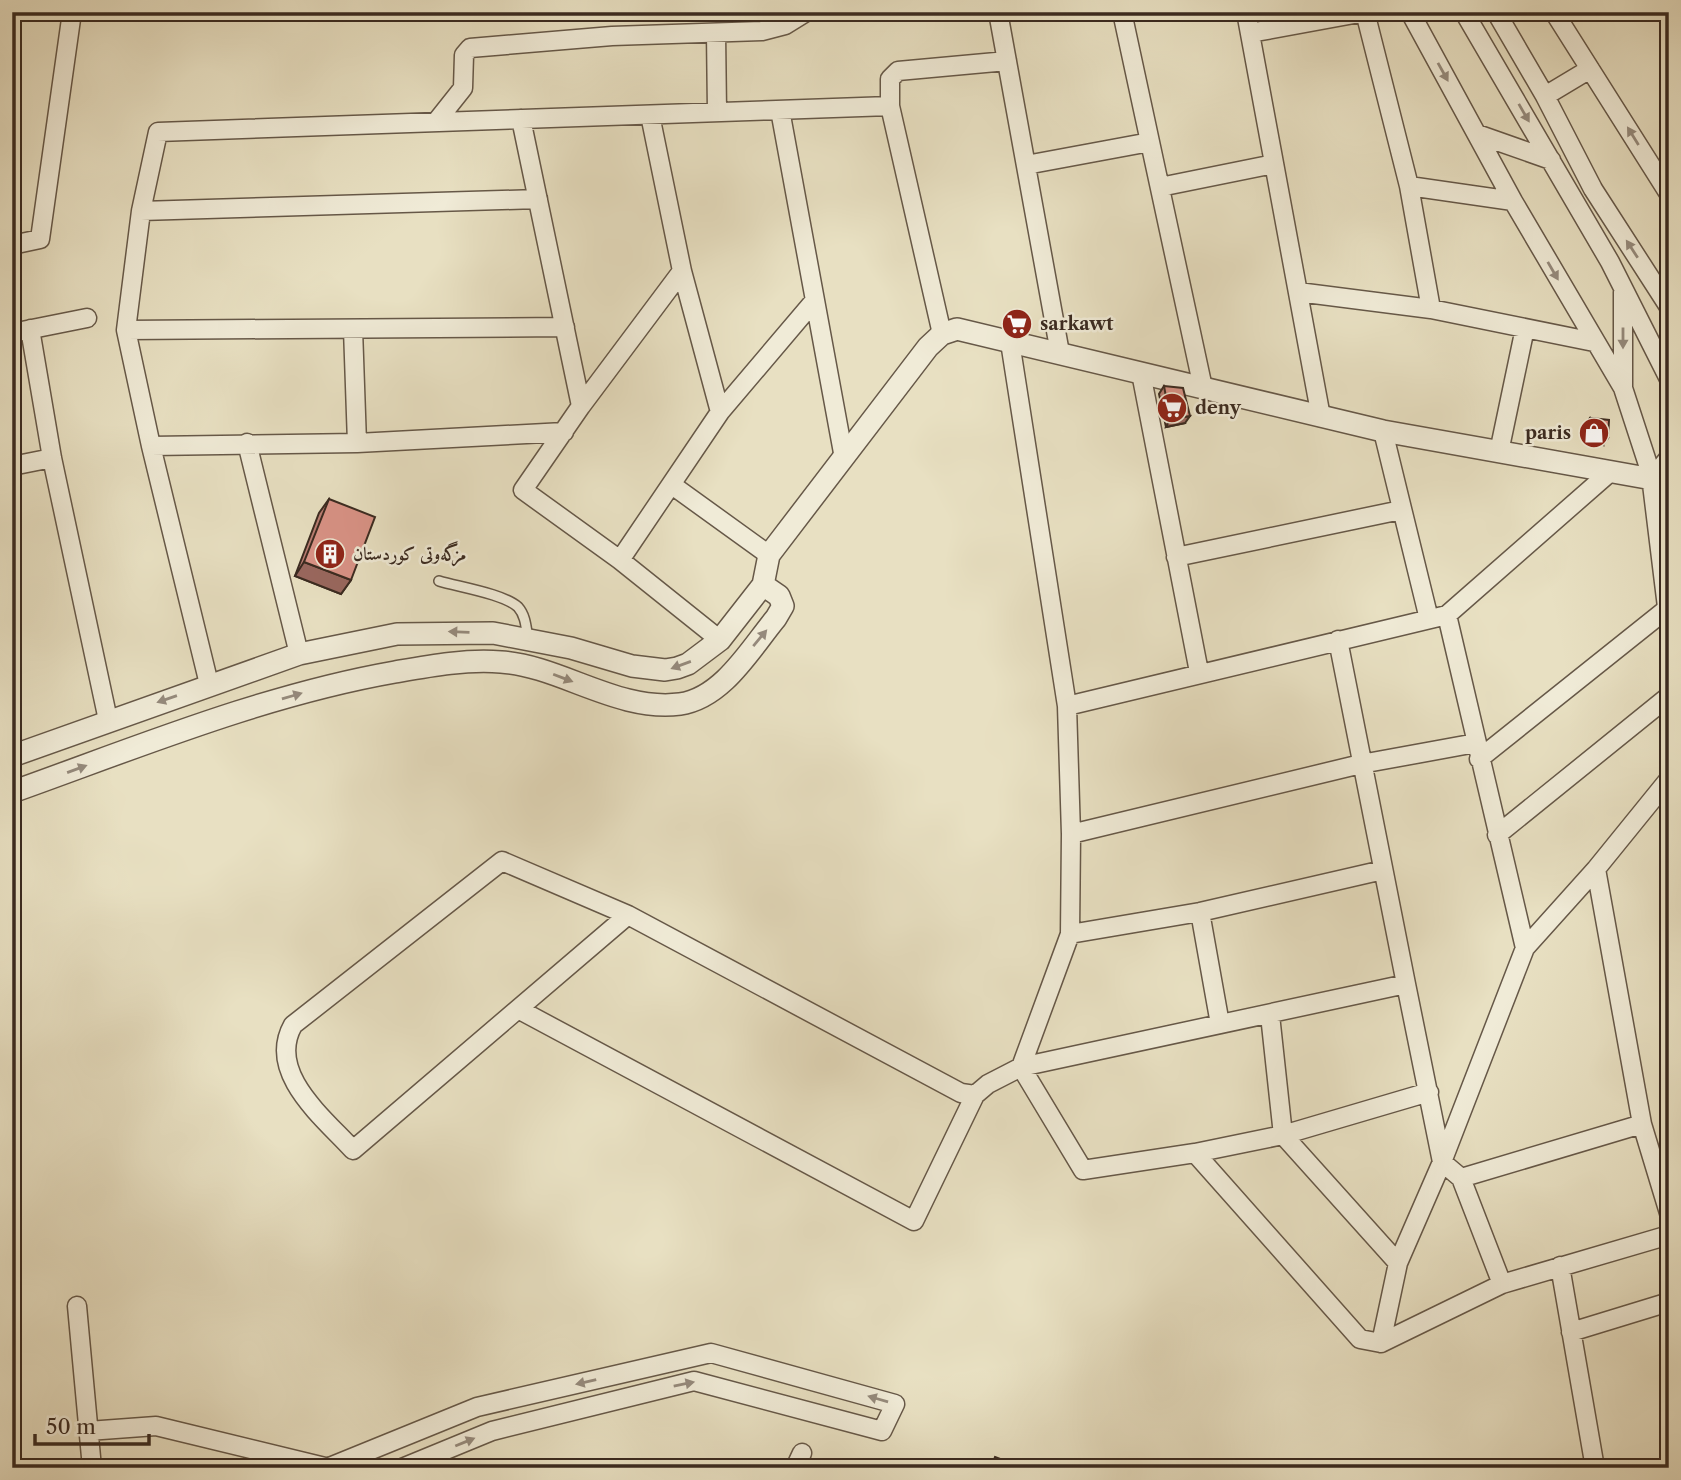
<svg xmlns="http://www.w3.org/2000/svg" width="1681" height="1480" viewBox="0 0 1681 1480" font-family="'Libre Caslon Text',Amiri,serif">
	<rect width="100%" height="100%" fill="#e8e0c2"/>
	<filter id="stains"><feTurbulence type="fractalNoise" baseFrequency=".00286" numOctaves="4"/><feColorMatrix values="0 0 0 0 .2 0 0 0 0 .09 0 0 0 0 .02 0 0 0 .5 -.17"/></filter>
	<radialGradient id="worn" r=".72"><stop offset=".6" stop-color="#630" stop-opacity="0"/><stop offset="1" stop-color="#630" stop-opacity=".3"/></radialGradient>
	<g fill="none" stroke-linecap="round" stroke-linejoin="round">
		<g stroke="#665848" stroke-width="12">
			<path id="service" d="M439,581C459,587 504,594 518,607C526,616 526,628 528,639"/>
		</g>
		<g stroke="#665848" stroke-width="21">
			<path id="minor" d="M998,12L1060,353
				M1122,12L1203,388
				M1246,12L1321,417
				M1410,12L1513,201L1623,388L1653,480
				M1464,12L1610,262L1669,379
				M1496,12L1545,96L1593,189L1669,307
				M1554,12L1669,194
				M716,33L717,112
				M1250,33L1365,12L1409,186L1431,309
				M1545,96L1590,69
				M780,110L844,458
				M650,115L682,271L720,412
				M521,119L581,406
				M436,122L463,88L464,55L470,48L612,36L762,31L785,25L806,12
				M1477,134L1551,160
				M1026,165L1150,142
				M1409,186L1513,201
				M1160,187L1274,164
				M141,211L538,199
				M12,245L40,239L72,12
				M682,271L581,406L523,490L620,560L720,640
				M1298,292L1431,309L1594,342
				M1623,292V386
				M30,329L52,458L108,720
				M353,329L357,443
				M126,330L565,327
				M12,333L87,318
				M942,334L890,106V79L898,71L1007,61
				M1010,342L1067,706L1071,834L1070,934L1021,1067L1083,1170L1195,1153L1283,1135L1429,1092
				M1141,373L1199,672
				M1383,431L1429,619
				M247,443L299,654
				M151,446L357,443L564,432
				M1499,452L1525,328
				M12,466L52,458
				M672,485L769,555
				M1176,557L1401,510
				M620,560L720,412L815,300
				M1447,615L1525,948
				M1338,640L1406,984
				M209,684L151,446L126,330L141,211L158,132L890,106
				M1067,706L1447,615L1609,473
				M1479,759L1668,608
				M1071,834L1361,764L1476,743
				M1497,835L1669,696
				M1596,869L1642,1124L1669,1213
				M1200,912L1220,1024
				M628,915L353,1150C324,1118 266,1073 293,1025L502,861L628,915L961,1093L975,1095
				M1070,934L1200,912L1383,870
				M518,1009L914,1221L975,1095L988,1084L1021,1067L1406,984L1442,1162L1461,1178L1642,1124
				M1270,1015L1283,1135L1398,1263
				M1195,1153L1360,1339L1381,1343L1398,1263L1442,1162L1525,948L1596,869L1669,779
				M1461,1178L1502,1284
				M1560,1266L1595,1468
				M77,1306L92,1468
				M1571,1332L1669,1302
				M1381,1343L1502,1284L1669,1235
				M88,1431L156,1426L329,1468
				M327,1468L477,1407L711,1353L895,1404L882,1431L694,1381L492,1431L402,1468
				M795,1468L802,1453"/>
		</g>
		<g stroke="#665848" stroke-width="24">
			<path id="tertiary" d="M1669,460L1653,480L1669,611
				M12,756L299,654L397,634L493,633L571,648L632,666L665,670L677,668L688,664L720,640L763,585L769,555L928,347L942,334L957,329L1383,431L1669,482
				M12,792C138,747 264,695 395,672C429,666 466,659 501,662C561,666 617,712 680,704C723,698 751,648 776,618L783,606L779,596L763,585"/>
		</g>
		<use href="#service" stroke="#f0ebd7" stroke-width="9"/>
		<use href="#minor" stroke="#f0ebd7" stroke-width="18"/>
		<use href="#tertiary" stroke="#f0ebd7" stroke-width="21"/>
	</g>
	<path fill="#bb7e74" stroke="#3a2a20" stroke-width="2" d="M1164,386L1185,423L1166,427L1159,394Z
		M1590,418L1603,445L1583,440L1585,425Z
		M329,499L351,580L341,594L295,576L319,513Z"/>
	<path fill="#99675e" stroke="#3a2a20" stroke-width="2" d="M1190,416L1185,423L1166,427L1170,419Z
		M1588,433L1608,438L1603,445L1583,440Z
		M304,562L351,580L341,594L295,576Z"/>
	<path fill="#da9387" stroke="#3a2a20" stroke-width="2" d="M1164,386L1183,388L1190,416L1170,419Z
		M1590,418L1609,420L1608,438L1588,433Z
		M329,499L375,517L351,580L304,562Z
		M995,1457L1024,1468H991Z
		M811,1464L820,1468H809Z"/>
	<defs><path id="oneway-solid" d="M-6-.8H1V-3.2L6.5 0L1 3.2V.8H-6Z" transform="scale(1.75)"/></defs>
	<g fill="#958a7c">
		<use href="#oneway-solid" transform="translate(1443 72) rotate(61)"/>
		<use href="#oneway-solid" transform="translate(1524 113) rotate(60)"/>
		<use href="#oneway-solid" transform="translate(1633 136) rotate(-122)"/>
		<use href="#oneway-solid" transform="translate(1632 249) rotate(-123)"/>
		<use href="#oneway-solid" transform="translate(1553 271) rotate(60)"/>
		<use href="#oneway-solid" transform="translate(1623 338) rotate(90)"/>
		<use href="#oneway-solid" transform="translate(459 632) rotate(-178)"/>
		<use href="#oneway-solid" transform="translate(760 638) rotate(-50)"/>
		<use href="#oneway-solid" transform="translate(681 665) rotate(160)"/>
		<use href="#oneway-solid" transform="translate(563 678) rotate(21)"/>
		<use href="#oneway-solid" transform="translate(292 696) rotate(-16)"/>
		<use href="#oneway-solid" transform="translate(167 699) rotate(161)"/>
		<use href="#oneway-solid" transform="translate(77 769) rotate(-20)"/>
		<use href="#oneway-solid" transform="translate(586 1382) rotate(167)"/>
		<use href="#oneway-solid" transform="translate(684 1384) rotate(-11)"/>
		<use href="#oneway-solid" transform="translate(878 1399) rotate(-164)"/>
		<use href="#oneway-solid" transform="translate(465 1442) rotate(-22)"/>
	</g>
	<defs>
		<g id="supermarket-disc" transform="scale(1.575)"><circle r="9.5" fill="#8f2418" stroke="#f0ebd7"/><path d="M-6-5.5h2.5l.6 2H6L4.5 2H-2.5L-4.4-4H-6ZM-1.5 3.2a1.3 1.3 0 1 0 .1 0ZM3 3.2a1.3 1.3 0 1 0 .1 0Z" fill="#fff"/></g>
		<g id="shop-disc" transform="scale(1.575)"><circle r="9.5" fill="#8f2418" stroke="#f0ebd7"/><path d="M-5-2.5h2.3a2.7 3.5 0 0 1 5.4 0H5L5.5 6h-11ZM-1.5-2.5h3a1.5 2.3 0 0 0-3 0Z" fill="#fff"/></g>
		<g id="building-disc" transform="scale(1.575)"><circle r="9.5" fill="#8f2418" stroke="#f0ebd7"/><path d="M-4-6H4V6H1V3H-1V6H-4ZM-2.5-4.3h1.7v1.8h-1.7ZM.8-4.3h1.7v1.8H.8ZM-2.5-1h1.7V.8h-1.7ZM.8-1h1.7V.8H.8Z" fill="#fff"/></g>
	</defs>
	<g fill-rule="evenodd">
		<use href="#supermarket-disc" x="1017" y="324"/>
		<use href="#supermarket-disc" x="1172" y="408"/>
		<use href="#shop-disc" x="1594" y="433"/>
		<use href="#building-disc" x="330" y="554"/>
	</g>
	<g text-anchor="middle" stroke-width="5" stroke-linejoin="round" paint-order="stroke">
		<g font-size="18" font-weight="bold" fill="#3a2a20" stroke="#f0ebd7" text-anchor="start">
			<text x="1040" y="330">sarkawt</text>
			<text x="1195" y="414">deny</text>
			<text x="1571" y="439" text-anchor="end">paris</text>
			<text x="353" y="560">مزگەوتی کوردستان</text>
		</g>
	</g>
	<rect width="1681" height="1480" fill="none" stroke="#e8e0c2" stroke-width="42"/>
	<rect x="14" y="14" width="1653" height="1452" fill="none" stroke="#3a2a20" stroke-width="3.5"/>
	<rect x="21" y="21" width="1639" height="1438" fill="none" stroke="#3a2a20" stroke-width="2"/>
	<path d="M35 1434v10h114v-10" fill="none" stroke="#3a2a20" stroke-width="3.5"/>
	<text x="46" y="1434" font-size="21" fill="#3a2a20" stroke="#f0ebd7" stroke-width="5" paint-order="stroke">50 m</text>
	<rect width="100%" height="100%" filter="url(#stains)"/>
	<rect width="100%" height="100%" fill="url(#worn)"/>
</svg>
